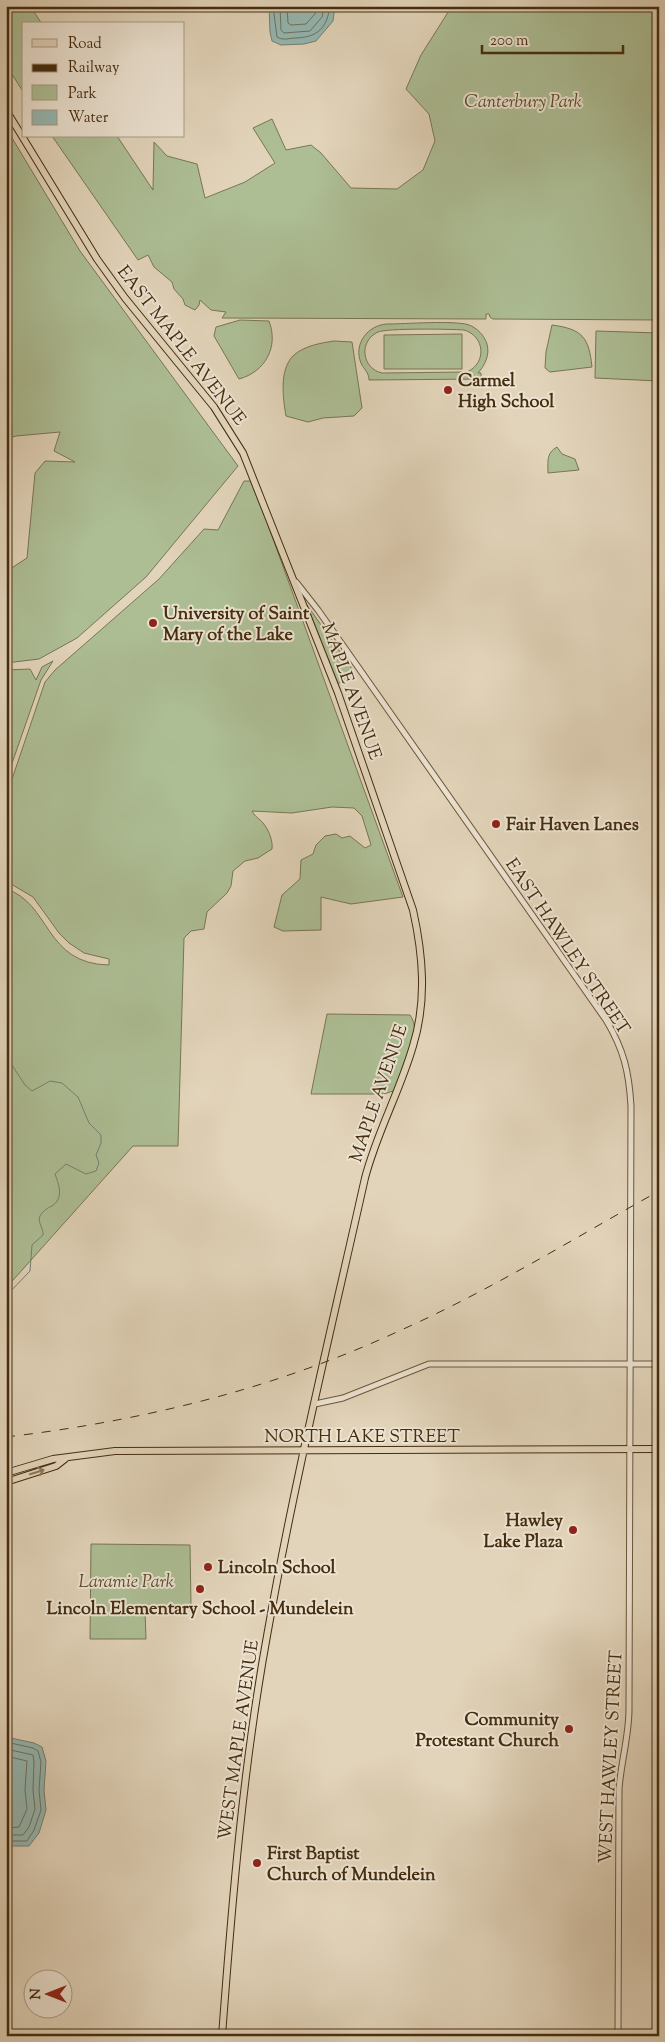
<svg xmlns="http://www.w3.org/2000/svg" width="665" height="2042" viewBox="0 0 665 2042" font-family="'Sorts Mill Goudy',serif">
	<rect width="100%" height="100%" fill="#e2d4ba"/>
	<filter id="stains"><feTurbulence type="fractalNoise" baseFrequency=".004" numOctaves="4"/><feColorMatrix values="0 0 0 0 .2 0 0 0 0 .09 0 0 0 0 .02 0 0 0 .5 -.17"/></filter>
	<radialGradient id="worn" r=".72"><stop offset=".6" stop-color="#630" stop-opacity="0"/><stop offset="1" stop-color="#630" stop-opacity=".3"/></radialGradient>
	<path fill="#adbe95" stroke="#797652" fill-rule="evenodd" d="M6,6H30L42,24H24V93L6,65Z
		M452,6H659V320L493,319L490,317L489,314H486V319L222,318L226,312L211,310L200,300L199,305L195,310L185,305L183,299L174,289L172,282L154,267L148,255L138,260L52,136H117L153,190L154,142L167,156L197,164L205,198L245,182L275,163L253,128L272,119L286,150L311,145L321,153L351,188L397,189L423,170L435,141L429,114L406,89L421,55Z
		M6,128L80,251L238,466L146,577L77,638L39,659L6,663V568L10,569L27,558L35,473L45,461L75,462L54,451L60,432L16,436L6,439Z
		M240,320L269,321C279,347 265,372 239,379L214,336L216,327Z
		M387,324C406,324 454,320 469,325C477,328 484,335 487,344C490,355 485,365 478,373H481V379L369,380C369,372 364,370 361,363C353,344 368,325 387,324ZM464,330C485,336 487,363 467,372L382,373C373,371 366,364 365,354C364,345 369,336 378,332C388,328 450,329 464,330Z
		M552,325C582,329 589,337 592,367L550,372L545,368L546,352Z
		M596,331L659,333V381L595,378Z
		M462,334V369H384V335Z
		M334,341L352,342L362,408L354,416L323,418L308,422L286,416C283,399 279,370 293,356C303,346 321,343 334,341Z
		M557,447L562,454L575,459L579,470L548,473C548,462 546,453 557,447Z
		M244,481H252L403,897L351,904L321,897V930L283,931L274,927L282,895L300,879L301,860L313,854L316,845L325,836L336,834L342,838L350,836L365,848L371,845L362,816L354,808L332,807L292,813L252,811C256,818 259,818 263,823C269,830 273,841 272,849L258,858L245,861L233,871L231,886L227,893L207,912L204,929L191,931L184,938L178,1146H133L6,1288V1044L9,1037L6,1029V889C51,903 44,964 109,965V959L84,953L69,943L59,933L33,897L6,881V805L10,785L45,682L55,670L159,579L204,529L218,530Z
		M307,605L352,669L350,671L352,674L338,684Z
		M53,661L41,680L9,772L6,747V670L30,669L36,680L42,667Z
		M327,1014L410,1015C424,1034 404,1071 396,1090L384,1094H311Z
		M91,1544L190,1545L191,1606L150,1607V1610H145L146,1639H90Z"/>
	<path fill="#95b8b2" stroke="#758071" d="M269,6H335L333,21L316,41L304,44L281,45L272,41L270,32Z
		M6,1737L34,1743L42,1747L46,1761L44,1790L46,1810L39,1833L29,1846H6Z"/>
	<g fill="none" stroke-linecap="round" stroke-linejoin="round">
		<path stroke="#6d7260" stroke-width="1" d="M273,6L277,37C284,41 289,38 296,38C318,37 327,28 330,6
			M280,6L281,30L284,33L310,31L322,17L324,6
			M287,6L288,23L291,25L306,24L315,14L316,6
			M6,1742L33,1748L38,1751L41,1762L39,1790L41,1810L34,1830L27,1841H6
			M6,1749L33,1755L34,1762L33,1790L35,1809L29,1827L23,1835H6
			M6,1756L27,1761L25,1790L27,1809L19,1827L6,1828"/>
		<path stroke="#758071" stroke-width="1" d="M6,1056L25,1085L32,1091L50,1081L62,1083L78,1097L89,1123L101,1135V1143L96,1155L99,1163L96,1171L86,1174L66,1164L55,1174C59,1185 64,1198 52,1206C47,1208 42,1212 40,1216C37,1222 44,1229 43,1235L32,1245L30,1271L6,1296"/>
		<g stroke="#6c573a" stroke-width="7">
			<path id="minor" d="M296,582L318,610L606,1020C624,1050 629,1072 631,1106L629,1709C629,1736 621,1762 619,1789L618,2036
				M315,1404L343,1398L429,1364H659"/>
		</g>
		<g stroke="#452d0f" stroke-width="8">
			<path id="major" d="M6,110L97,259L125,298L214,407L243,453L338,693L413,910C423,955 427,1001 413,1046C400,1091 377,1132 365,1178C331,1330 294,1482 267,1636C243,1768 232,1902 222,2036
				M6,1473L53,1459L115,1451L659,1449
				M6,1482L56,1466L65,1459"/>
		</g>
		<use href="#minor" stroke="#ece3d2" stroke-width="5"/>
		<use href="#major" stroke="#e2d4ba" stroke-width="6"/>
		<path stroke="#452d0f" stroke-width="1" stroke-dasharray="9 9" stroke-linecap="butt" d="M6,1437C142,1421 274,1389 399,1331C489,1291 573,1239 659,1191"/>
	</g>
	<defs><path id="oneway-shaft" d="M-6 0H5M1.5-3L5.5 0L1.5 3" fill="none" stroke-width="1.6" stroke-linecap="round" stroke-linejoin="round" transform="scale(1.25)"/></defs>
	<use stroke="#8c785c" href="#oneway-shaft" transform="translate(37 1472) rotate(-17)"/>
	<g fill="#8f2418" stroke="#ece3d2" stroke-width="2">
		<circle cx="448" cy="390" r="5"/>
		<circle cx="153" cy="623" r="5"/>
		<circle cx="496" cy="824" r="5"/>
		<circle cx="573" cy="1530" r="5"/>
		<circle cx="208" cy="1567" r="5"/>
		<circle cx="200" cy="1589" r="5"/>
		<circle cx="569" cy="1729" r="5"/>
		<circle cx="257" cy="1863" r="5"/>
	</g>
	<g text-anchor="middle" stroke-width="4" stroke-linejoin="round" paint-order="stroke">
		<g font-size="18" font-style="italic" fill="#5a4a2a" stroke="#ece3d2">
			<text x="523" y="107">Canterbury Park</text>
			<text x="126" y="1587">Laramie Park</text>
		</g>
		<g font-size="18" fill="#452d0f" stroke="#ece3d2">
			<text transform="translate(182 345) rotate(52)" y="6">EAST MAPLE AVENUE</text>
			<text transform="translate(352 691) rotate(70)" y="6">MAPLE AVENUE</text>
			<text transform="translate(568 946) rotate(56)" y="6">EAST HAWLEY STREET</text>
			<text transform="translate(378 1093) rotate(-71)" y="6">MAPLE AVENUE</text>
			<text x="362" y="1442">NORTH LAKE STREET</text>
			<text transform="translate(238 1740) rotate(-82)" y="6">WEST MAPLE AVENUE</text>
			<text transform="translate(610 1757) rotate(-87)" y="6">WEST HAWLEY STREET</text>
		</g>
		<g font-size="18" font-weight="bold" fill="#452d0f" stroke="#ece3d2" text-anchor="start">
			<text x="458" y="386">Carmel<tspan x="458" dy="21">High School</tspan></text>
			<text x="163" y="619">University of Saint<tspan x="163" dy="21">Mary of the Lake</tspan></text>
			<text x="506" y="830">Fair Haven Lanes</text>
			<text x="563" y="1526" text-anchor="end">Hawley<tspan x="563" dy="21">Lake Plaza</tspan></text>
			<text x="218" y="1573">Lincoln School</text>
			<text x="200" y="1614" text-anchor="middle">Lincoln Elementary School - Mundelein</text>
			<text x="559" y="1725" text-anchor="end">Community<tspan x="559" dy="21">Protestant Church</tspan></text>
			<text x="267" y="1859">First Baptist<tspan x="267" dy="21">Church of Mundelein</tspan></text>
		</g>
	</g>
	<rect width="665" height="2042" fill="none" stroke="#e2d4ba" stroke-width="25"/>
	<rect x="8" y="8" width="650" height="2027" fill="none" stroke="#452d0f" stroke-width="2.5"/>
	<rect x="12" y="12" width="640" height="2017" fill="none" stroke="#452d0f"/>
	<rect x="22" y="22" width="162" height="115" fill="#ece3d2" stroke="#a99a84"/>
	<rect x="32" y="39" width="25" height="8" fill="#e2d4ba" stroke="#a99a84"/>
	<text x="68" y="48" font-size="15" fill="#452d0f">Road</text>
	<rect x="32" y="64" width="25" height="8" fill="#452d0f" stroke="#a99a84"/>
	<text x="68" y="72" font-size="15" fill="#452d0f">Railway</text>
	<rect x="32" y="85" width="25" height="15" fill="#adbe95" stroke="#a99a84"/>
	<text x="68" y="98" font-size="15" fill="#452d0f">Park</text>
	<rect x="32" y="110" width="25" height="15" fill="#95b8b2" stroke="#a99a84"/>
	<text x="68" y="122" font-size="15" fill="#452d0f">Water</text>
	<g transform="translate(48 1994) rotate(270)"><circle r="24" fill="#ece3d2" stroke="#a99a84"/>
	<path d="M0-4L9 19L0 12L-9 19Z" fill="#8f2418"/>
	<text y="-8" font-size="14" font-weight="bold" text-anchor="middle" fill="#452d0f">N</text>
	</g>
	<path d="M482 45v8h141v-8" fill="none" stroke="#452d0f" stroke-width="2.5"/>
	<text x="490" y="45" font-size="15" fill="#452d0f" stroke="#ece3d2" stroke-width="4" paint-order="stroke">200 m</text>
	<rect width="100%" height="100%" filter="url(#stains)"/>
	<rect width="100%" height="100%" fill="url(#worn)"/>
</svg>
